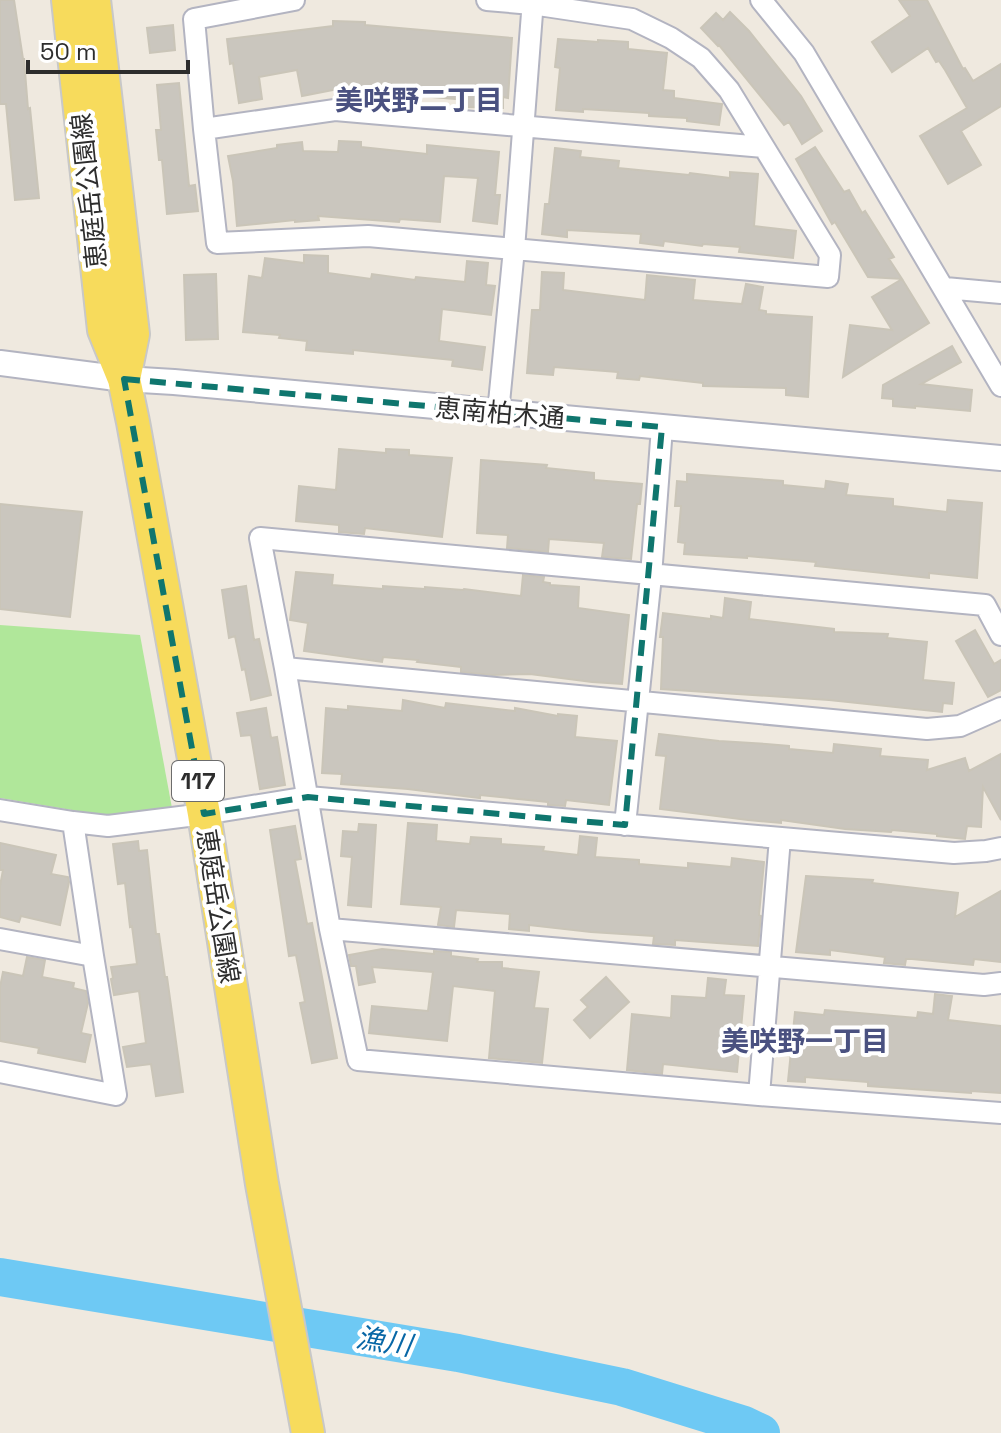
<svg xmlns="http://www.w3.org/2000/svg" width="1001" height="1433" viewBox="0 0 1001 1433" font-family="'Space Grotesk','Noto Sans JP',sans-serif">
	<rect width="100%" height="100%" fill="#efe9df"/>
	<path fill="#b0e79a" d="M0,625L140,635L172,808L137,821L0,798Z"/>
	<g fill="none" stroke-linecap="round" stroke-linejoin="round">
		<path stroke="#6ec9f4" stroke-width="38" d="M0,1277L458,1353L622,1387L744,1425L761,1433"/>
	</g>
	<path fill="#cac6be" stroke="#cac5b8" stroke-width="2" d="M0,0H14L23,59H24L28,109L30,108L39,198L15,200L6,104H0Z
		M899,0H927L963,69L965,68L973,81L1001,64V106L961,131L981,165L948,184L920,136L967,108L945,70L939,61L936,62L928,48L892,72L872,42L910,16Z
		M730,12L749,31L801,96L822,131L802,144L789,122L784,125L719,45L718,46L701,28L716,13L723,20Z
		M333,21L365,22V25L512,38L508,98L503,97V108L466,107L467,100L338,89L302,96L297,70L259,77L262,99L239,103L233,63L230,64L227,39L333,26Z
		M173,25L175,50L150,53L147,28Z
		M558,39L598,42V40L628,42V49L667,53L663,90L674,91V98L722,104L719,125L687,121V118L649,116V113L583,109V112L556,110L560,68L555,67Z
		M179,83L189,186L195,185L198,211L167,214L162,160H159L156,130H161L157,85Z
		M339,141L361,142V147L427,154V145L499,152L495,195H500L497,224L473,221L478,178L444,176L440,222L400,219L399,222L318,216L319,220L295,222V220L237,226L233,181L228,156L277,148V145L302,142L303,151L338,152Z
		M815,147L844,192L849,190L862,213L865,211L894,257L889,259L902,279L868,277L835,222L832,224L796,159Z
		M555,148L581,151L580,157L619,161L618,168L689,175L690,173L730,178V172L758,174L754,226L796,231L793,258L739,252L740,247L703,244L702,246L664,241L663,246L640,243L641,234L567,230V237L542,234L545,204H549Z
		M304,255L328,256V273L371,279L372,274L415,280L416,277L465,282L467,261L488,263L486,285L495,286L491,315L442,309L439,341L485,347L482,370L452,366L453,360L353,350V354L306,350L307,341L279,338L280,335L243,332L249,276L262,278L265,258L304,263Z
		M542,272L564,273L563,290L645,300L647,275L695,280L693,300L742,304L746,284L763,287L759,310L766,311V314L812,317L808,397L786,395V388L703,386V383L640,376L639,380L617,378L618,372L554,367L553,375L527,373L532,310H540Z
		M216,274L218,339L186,340L184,275Z
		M902,279L929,323L843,377L850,325L892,330L872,297Z
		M952,346L961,362L921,384L972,390L970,411L915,406V408L893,406V399L882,398L883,385Z
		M339,449L386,453V449L409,450V455L452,458L442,537L365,528L364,534L339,532V525L296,521L299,486L336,490Z
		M481,460L547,465L546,468L594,473V480L642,484L640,504H637L631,559L602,557L604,543L549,539L548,552L507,548L508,535L477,533Z
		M687,474L783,481V485L825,489L826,481L848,484L846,495L893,499V506L947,512L948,500L982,503L977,578L929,573V578L815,566L816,562L747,556V558L684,554L685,543L678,542L681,506H675L677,481L687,482Z
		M0,504L82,512L70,617L0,609Z
		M296,572L333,575L332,585L383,589V586L425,589V587L463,590L464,589L521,596L523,575L544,577L543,582L550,583V585L579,587L578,608L629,615L622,684L592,682L530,674L492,675L461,672V667L417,662L418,660L383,657L382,662L304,651L308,623L290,620Z
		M246,586L254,640L259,639L271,695L251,700L245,669L242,670L235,636L229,638L222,590Z
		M725,598L751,602L749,619L834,629V632L888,634L887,638L927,642L923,680L954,683L952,704L943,703L942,712L829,700L661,689L663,637H660L663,613L711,619V616L723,618Z
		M975,630L994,664L1001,660V690L988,697L956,641Z
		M403,700L445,708L446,703L515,711V708L558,716V714L577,716L575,737L617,741L609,805L566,800L565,806L548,805V802L480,795V798L408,789L341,784L342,774L322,773L326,708L348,710V706L402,711Z
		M266,708L271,738L277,737L285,785L260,789L251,735L241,736L237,713Z
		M659,734L719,741L766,744L789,746V749L833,753L834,744L881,749L880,756L928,760L927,770L965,758L969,771L1001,754V820L983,787L981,827L967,826L965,839L937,836V834L892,830L891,832L845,829L781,820V823L748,820L660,809L666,756L656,755Z
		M408,823L437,825L436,841L470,844L471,837L501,839V844L544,847L543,851L578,855L580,836L597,838L595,857L639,860V864L688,868V863L731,867L732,858L764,862L759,915L761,916L758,946L675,940V945L653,944L654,936L591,932L529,925V931L509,929L510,914L456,910L454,927L438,925L441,907L401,904Z
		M359,824L376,825L371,907L348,905L352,857L341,856L343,831L358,832Z
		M295,826L301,859L295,860L307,924L312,923L337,1058L312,1063L300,1003L305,1002L296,955L289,956L270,830Z
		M138,841L139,851L147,850L156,934H159L165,977H167L183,1092L156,1096L151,1064L127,1067L123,1047L146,1043L139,991L114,995L111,979L113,978L111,967L137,964L132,926L130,927L125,883L118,884L113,844Z
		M0,843L56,855L51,874L68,877L69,882L60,925L21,916L19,922L0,917V886L3,870H0Z
		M806,876L873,880L872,883L958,893L955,917L1001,891V962L974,959L973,965L912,959H906L905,965L884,963L885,957L830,950V955L796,952Z
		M382,949L434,954V951L451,952V956L478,959L477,962H502V968L539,972L534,1008L548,1009L542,1063L489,1058L495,991L453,986L447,1041L369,1033L372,1006L428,1011L433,972L372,967L375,982L359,985L356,966H351L349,955Z
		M27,957L45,960L42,977L74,983L73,988L86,991L88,1003L81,1033L91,1035L85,1062L38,1053L39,1048L0,1041V987L3,972L23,976Z
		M606,977L629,1002L590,1038L574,1020L588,1007L581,1000Z
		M708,978L726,980L724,995L744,996L737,1072L663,1064L662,1074L627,1070L632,1014L671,1018L672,996L706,998Z
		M935,994L952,996L948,1020L1001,1026V1093L971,1091V1093L868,1086V1082L805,1077V1082L788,1081L795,1012L824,1015L825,1010L917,1018L918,1012L933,1014Z"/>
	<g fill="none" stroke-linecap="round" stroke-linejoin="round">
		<g stroke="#b3b4c1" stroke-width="24">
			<path id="minor" d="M294,0L194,19L204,129L217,243L368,236L828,277L830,255L729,90L701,58L671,38L632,19L532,4L487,0
				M761,0L804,53L1001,386
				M204,129L335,110L764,147
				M945,288L1001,293
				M498,413L514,249L533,0
				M1001,635L985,605L260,538L285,668L330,929L358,1060L759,1095L1001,1113
				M285,668L927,729L960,726L1001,708
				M0,810L73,822L108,826L204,814L308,797L954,853L986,851L1001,848
				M625,825L651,576L662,427
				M330,929L984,985L1001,983
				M0,939L93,956
				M0,1072L116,1095L93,956L73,822
				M759,1095L780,838"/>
		</g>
		<g stroke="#b3b4c1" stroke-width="28">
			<path id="tertiary" d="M0,363L124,379L174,382L1001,458"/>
		</g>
		<g stroke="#c8c8c8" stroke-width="36">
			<path id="primary" d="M68,0L104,330L124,379L133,422L204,814L262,1184L308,1433
				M94,0L133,334L124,379"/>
		</g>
		<use href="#minor" stroke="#fff" stroke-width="20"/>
		<use href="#tertiary" stroke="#fff" stroke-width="24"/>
		<use href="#primary" stroke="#f7db5c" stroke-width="32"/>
	</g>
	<path fill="none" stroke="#0f766e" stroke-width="6" stroke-dasharray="16 10" stroke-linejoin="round" d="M124,379L662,427L625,825L308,797L204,814Z"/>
	<g text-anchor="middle" stroke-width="8" stroke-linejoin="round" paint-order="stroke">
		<rect fill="#fff" stroke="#6c6c6c" stroke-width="2" x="172" y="761" width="52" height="40" rx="6"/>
		<g font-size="24" font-weight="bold" fill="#2d2d2d">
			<text x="198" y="789">117</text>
		</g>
		<g font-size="26" fill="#2d2d2d" stroke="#fff">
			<text transform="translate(89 191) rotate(-96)" y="9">恵庭岳公園線</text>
			<text transform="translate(500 413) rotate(5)" y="9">恵南柏木通</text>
			<text transform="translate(218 906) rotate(81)" y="9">恵庭岳公園線</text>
		</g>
		<g font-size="28" font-weight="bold" fill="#4a5180" stroke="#fff">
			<text x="419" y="110">美咲野二丁目</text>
			<text x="805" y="1051">美咲野一丁目</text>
		</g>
		<g font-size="28" font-style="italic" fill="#0867a6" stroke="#fff">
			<text transform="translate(384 1341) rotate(9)" y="10">漁川</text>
		</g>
	</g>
	<path d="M28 60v12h160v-12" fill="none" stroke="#2d2d2d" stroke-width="4"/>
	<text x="40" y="60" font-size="24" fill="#2d2d2d" stroke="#ffffff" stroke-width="6" paint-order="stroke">50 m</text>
</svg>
